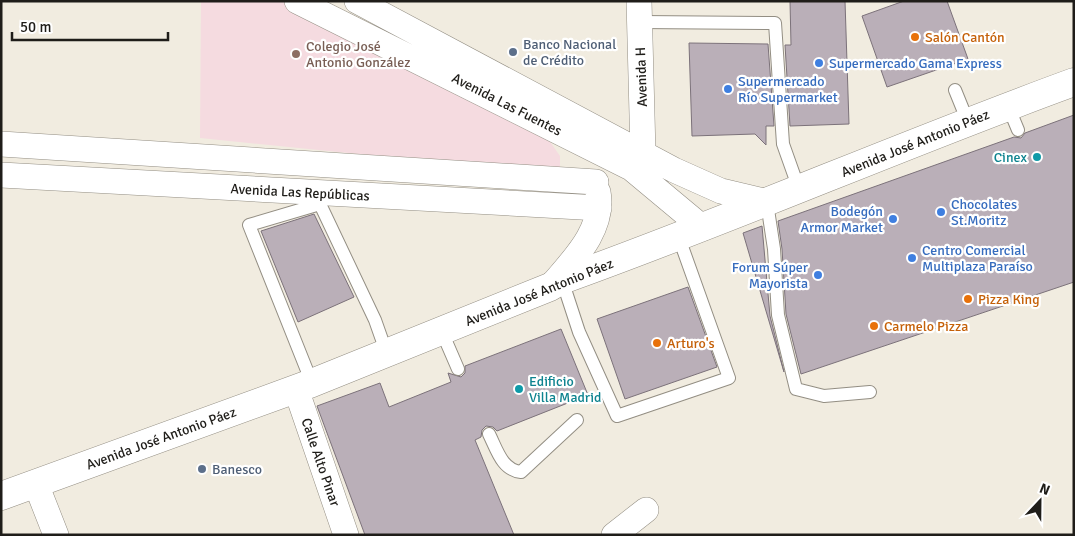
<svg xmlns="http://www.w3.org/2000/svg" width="1075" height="536" viewBox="0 0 1075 536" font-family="Signika,sans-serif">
	<rect width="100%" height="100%" fill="#f1ece0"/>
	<path fill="#f5dbe0" d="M201,1H285L546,136L560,156V170L428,161L200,138Z"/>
	<path fill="#baafb8" stroke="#7c727a" d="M790,1H845L849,124L790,126L785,45H791Z
		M904,1H947L968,59L887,87L862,16Z
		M689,43L768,44L774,126H766V145L755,134L692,136Z
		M1074,115V282L801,374L786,314L782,249L778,221L1014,137L1021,138L1025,133Z
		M314,214L354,297L298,322L261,231Z
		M762,226L770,316L784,372L743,233Z
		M688,287L717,367L625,399L597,319Z
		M561,329L588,395L497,431L493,427L486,426L482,430L481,437L475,440L514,535H365L317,406L380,383L389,407L451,382L448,373L461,377L465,373V366Z"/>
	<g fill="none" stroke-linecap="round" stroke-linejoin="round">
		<g stroke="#938e83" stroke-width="14">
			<path id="lane" d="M640,22L775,23L783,144L799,189
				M955,90L968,122
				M1008,106L1018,130
				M767,203L774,249L778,315L796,389L824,396L870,392
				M562,280L579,332L617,416L729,378L679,238
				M442,332L458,369
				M312,383L249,225L320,204L375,320L387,354
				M489,434C497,450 502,470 521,472L577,420"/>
		</g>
		<g stroke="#938e83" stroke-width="26">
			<path id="street" d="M297,1L631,168L703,228
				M357,1L674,170L721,191L768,202
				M639,1L643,153
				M1,144L596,182
				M1,175L599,208
				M551,286C573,260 605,229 598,192
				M296,389L346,535
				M36,484L56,535
				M614,535L646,510"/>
		</g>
		<g stroke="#938e83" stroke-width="29">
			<path id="secondary" d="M1,496L312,383L550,287L562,280C735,218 901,145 1074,82"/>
		</g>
		<use href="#lane" stroke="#fff" stroke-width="12"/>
		<use href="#street" stroke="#fff" stroke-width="25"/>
		<use href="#secondary" stroke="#fff" stroke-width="28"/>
	</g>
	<g fill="#e8710a" stroke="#fff" stroke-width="2">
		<circle cx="915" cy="37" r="5"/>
		<circle cx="968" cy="299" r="5"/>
		<circle cx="874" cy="326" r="5"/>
		<circle cx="657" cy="343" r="5"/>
	</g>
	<g fill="#5c6f8a" stroke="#fff" stroke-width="2">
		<circle cx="513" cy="52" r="5"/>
		<circle cx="202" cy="469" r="5"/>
	</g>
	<circle fill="#8d6e63" stroke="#fff" stroke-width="2" cx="296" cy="54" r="5"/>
	<g fill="#3f7fe0" stroke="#fff" stroke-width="2">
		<circle cx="819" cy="63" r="5"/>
		<circle cx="728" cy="89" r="5"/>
		<circle cx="941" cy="212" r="5"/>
		<circle cx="893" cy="219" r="5"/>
		<circle cx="912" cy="258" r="5"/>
		<circle cx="818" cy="275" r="5"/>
	</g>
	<g fill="#0f9aa8" stroke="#fff" stroke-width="2">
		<circle cx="1037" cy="157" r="5"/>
		<circle cx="519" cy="389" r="5"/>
	</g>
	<g text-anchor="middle" stroke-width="4.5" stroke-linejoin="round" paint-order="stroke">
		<g font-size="14" fill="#c56008" stroke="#fff" text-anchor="start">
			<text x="925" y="42">Salón Cantón</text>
			<text x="978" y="304">Pizza King</text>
			<text x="884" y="331">Carmelo Pizza</text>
			<text x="667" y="348">Arturo's</text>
		</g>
		<g font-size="14" fill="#4e5e75" stroke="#fff" text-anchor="start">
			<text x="523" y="49">Banco Nacional<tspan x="523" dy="16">de Crédito</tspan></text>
			<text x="212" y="474">Banesco</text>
		</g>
		<g font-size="14" fill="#785e54" stroke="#fff" text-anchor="start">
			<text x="306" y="51">Colegio José<tspan x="306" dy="16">Antonio González</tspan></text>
		</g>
		<g font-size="14" fill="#366cbe" stroke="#fff" text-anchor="start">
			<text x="829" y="68">Supermercado Gama Express</text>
			<text x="738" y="86">Supermercado<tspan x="738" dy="16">Río Supermarket</tspan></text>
			<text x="951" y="209">Chocolates<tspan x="951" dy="16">St.Moritz</tspan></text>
			<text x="883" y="216" text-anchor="end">Bodegón<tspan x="883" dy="16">Armor Market</tspan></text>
			<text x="922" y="255">Centro Comercial<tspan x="922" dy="16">Multiplaza Paraíso</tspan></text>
			<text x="808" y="272" text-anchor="end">Forum Súper<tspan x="808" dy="16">Mayorista</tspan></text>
		</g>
		<g font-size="14" fill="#1f1d19" stroke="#fff">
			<text transform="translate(641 77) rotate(-92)" y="5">Avenida H</text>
			<text transform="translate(507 104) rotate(27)" y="5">Avenida Las Fuentes</text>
			<text transform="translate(915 143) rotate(-22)" y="5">Avenida José Antonio Páez</text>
			<text transform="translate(300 192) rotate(3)" y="5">Avenida Las Repúblicas</text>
			<text transform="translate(539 292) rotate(-22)" y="5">Avenida José Antonio Páez</text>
			<text transform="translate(161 438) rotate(-20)" y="5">Avenida José Antonio Páez</text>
			<text transform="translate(321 462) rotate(71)" y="5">Calle Alto Pinar</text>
		</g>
		<g font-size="14" fill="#0d838f" stroke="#fff" text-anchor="end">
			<text x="1027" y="162">Cinex</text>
			<text x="529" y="386" text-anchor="start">Edificio<tspan x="529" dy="16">Villa Madrid</tspan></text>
		</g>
	</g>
	<rect width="1075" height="536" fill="none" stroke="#1f1d19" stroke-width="5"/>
	<g transform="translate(1040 501) rotate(22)" stroke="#ffffff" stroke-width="4" paint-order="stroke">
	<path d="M0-4L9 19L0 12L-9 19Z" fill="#1f1d19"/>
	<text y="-8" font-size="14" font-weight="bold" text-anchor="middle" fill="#1f1d19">N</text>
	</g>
	<path d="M12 32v8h156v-8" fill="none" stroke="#1f1d19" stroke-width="2.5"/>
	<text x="20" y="32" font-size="15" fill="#1f1d19" stroke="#ffffff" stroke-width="4" paint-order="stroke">50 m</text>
</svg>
